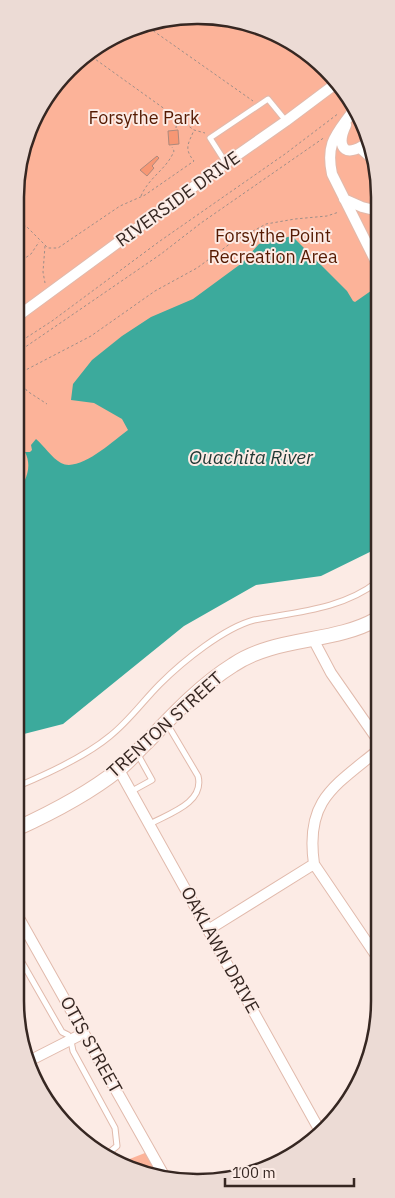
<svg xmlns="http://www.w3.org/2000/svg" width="395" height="1198" viewBox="0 0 395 1198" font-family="'IBM Plex Sans',sans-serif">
	<rect width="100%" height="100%" fill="#fcebe5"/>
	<path fill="#fcb399" d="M162,18L233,19L288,39L335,77L361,117L378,173V289L36,517L17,488L19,162L46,96L96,46Z
		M150,1151L166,1179L117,1164Z"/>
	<path fill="#3caa9c" d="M292,236L347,291L353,301L355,302L378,286V548L321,576L256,585L184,626L63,724L16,736L17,495C25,481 33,468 25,452H30L32,450L31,445L36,439C44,446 52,458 61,463C79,473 113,441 128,430L122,419L94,403L71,400L73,384L92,360L122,336L151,317L193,299L242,263L259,244Z"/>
	<path fill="#f79774" stroke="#ae897c" d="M178,130L179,144L169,145L168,131Z
		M157,156L159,158L152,166L154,168L147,176L140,170Z"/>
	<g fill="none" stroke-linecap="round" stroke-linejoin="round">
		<g stroke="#e1baac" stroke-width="7">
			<path id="lane" d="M226,163L210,138L268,99L286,121
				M16,787C45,775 86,756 110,736C129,721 143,701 160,684C183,661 224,628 254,620C296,612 343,609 377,582
				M132,791L152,780L137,753
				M150,824C168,814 205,803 198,776L166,722
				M15,950L62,1032L68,1035
				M71,1041L73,1051L115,1128L117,1146L105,1156"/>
		</g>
		<g stroke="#e1baac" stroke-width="12">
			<path id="street" d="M355,108C338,133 325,141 332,174L378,266
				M346,125C334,150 348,159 369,141
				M360,148L375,161
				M344,199L362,207L378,211
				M18,316L226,163L286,121L338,82
				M313,639L331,673L377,739
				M119,770L320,1131
				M314,864L377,957
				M15,911L166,1179
				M208,930L314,864C305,801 333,787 377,751
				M27,1062L84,1033"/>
		</g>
		<g stroke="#e1baac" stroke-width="16">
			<path id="secondary" d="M16,829C51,813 88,794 118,770C129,762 138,750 148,741C174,714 201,685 233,665C276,636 333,644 377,619"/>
		</g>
		<path stroke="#9e8e88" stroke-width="1" stroke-dasharray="2.5 2.5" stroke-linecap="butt" d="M145,25L253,101
			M88,54L194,130L205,133
			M176,128L177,118
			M141,196C149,177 167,169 174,151L172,147
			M18,228L26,226L48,248H58L120,206L145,195L194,161C183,148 189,143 194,130
			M45,246L43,272L45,283
			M18,263L31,254L39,242
			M18,343L52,321L160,241L285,154L339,113
			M18,352L161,254L201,223L325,137
			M18,374L91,336L155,291L197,268L231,243L266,224L295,219L327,216L339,212
			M18,376L27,391L47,404"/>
		<use href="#lane" stroke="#fff" stroke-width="5"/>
		<use href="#street" stroke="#fff" stroke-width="10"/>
		<use href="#secondary" stroke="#fff" stroke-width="14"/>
	</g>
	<g text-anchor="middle" stroke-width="4" stroke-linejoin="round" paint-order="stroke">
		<g font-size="18" fill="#551a02" stroke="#fcebe5">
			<text x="144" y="124">Forsythe Park</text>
			<text x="273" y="242">Forsythe Point<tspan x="273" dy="21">Recreation Area</tspan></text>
		</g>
		<g font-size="18" fill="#362722" stroke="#fcebe5">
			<text transform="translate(178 199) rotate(-36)" y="6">RIVERSIDE DRIVE</text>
			<text transform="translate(165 725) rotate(-42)" y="6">TRENTON STREET</text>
			<text transform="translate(220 950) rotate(61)" y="6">OAKLAWN DRIVE</text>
			<text transform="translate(91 1045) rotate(61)" y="6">OTIS STREET</text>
		</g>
		<g font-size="19" font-style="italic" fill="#1f3733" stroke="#fcebe5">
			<text x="251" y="464">Ouachita River</text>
		</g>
	</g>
	<path d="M0 0H395V1198H0ZM197 24H198A173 173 0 0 1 371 197V1001A173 173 0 0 1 198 1174H197A173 173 0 0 1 24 1001V197A173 173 0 0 1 197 24Z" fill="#ecdbd5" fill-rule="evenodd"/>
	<path fill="none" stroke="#362722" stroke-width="2.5" d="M197 24H198A173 173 0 0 1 371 197V1001A173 173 0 0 1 198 1174H197A173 173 0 0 1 24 1001V197A173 173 0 0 1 197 24Z"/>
	<path d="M225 1178v8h129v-8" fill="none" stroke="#362722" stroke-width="2.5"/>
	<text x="232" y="1178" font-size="15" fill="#362722" stroke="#fcebe5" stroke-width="4" paint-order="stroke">100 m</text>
</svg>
